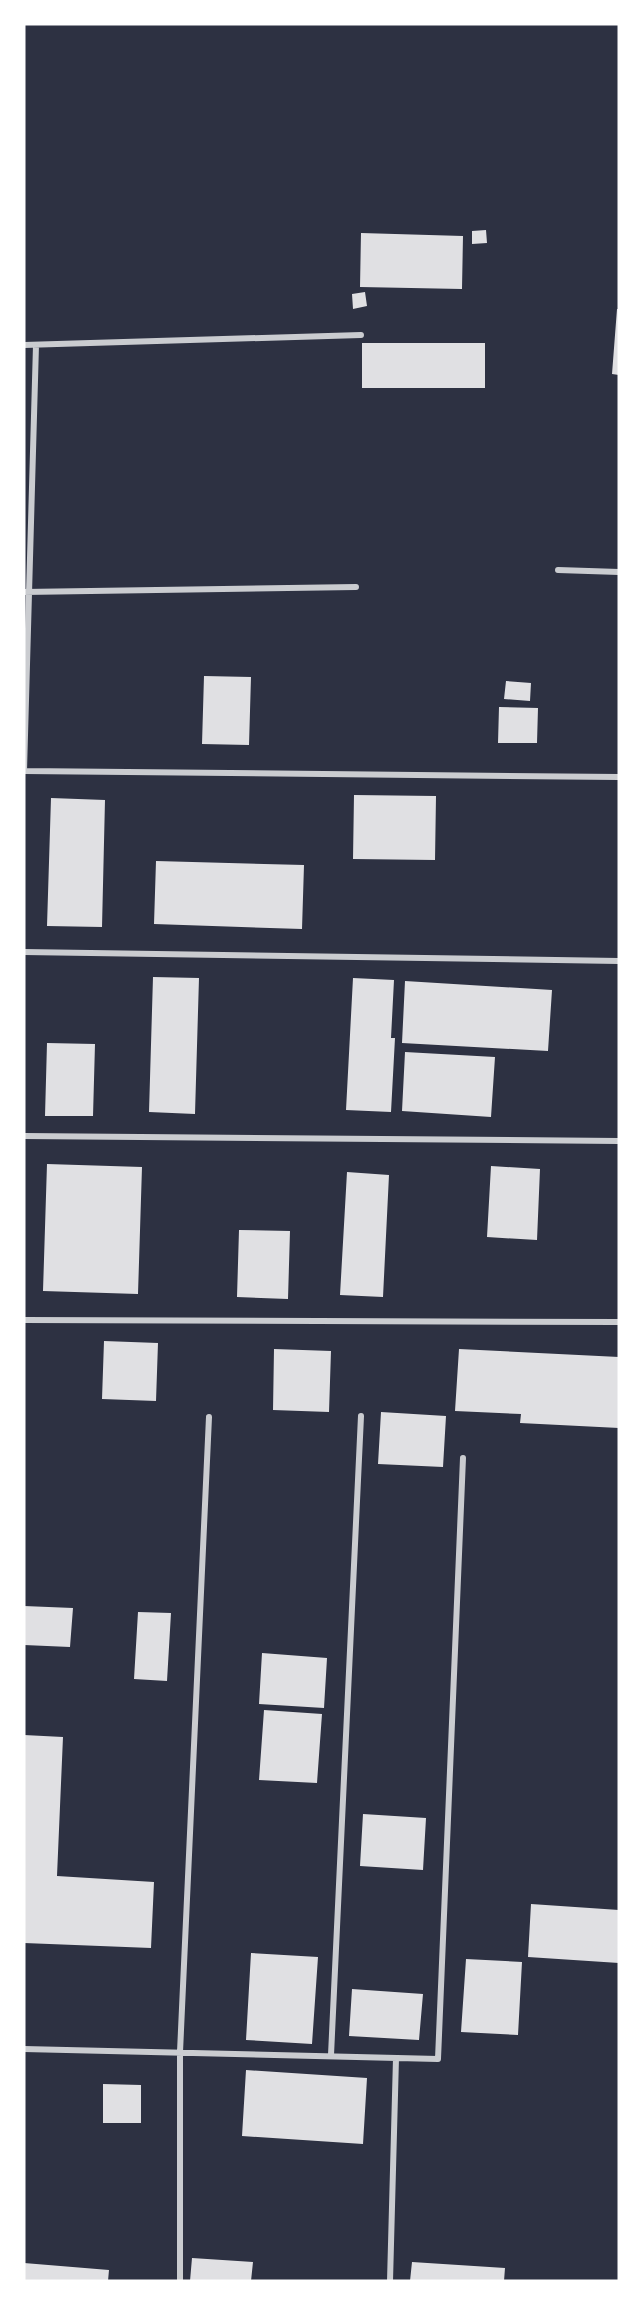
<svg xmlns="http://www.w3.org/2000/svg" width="643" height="2305" viewBox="0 0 643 2305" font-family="'Alegreya Sans',sans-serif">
	<rect width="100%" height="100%" fill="#2d3142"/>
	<path fill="#e0e0e3" d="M486,230L487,243L472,244V231Z
		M361,233L463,236L462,289L360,287Z
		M365,292L367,306L353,309L352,294Z
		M617,309H619V375L612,374Z
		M362,343H485V388H362Z
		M204,676L251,677L249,745L202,744Z
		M506,681L531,683L530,701L504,699Z
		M499,707L538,708L537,743H498Z
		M354,795L436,796L435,860L353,859Z
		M51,798L105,800L102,927L47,926Z
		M156,861L304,865L302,929L154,924Z
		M153,977L199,978L195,1114L149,1112Z
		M353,978L394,980L391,1038H395L391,1112L346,1110Z
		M405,981L552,990L548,1051L402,1043Z
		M47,1043L95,1044L93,1116H45Z
		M405,1052L495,1057L491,1117L402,1111Z
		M47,1164L142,1167L138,1294L43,1291Z
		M491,1166L540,1169L537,1240L487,1237Z
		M347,1172L389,1175L383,1297L340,1295Z
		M239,1230L290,1231L288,1299L237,1297Z
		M104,1341L158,1343L156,1401L102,1399Z
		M274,1349L331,1351L329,1412L273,1410Z
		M459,1349L619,1357V1428L520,1423L521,1414L455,1411Z
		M381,1412L446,1416L443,1467L378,1464Z
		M24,1606L73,1608L70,1647L24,1645Z
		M138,1612L171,1613L167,1681L134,1679Z
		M262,1653L327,1658L324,1708L259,1704Z
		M264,1710L322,1714L317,1783L259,1780Z
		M24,1735L63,1737L57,1876L154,1882L151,1948L24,1943Z
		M363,1814L426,1818L423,1870L360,1866Z
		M531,1904L619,1910V1963L528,1957Z
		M251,1953L318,1957L312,2044L246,2040Z
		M466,1959L522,1962L518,2035L461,2032Z
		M352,1989L423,1994L419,2040L349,2036Z
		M246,2070L367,2078L363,2144L242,2136Z
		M103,2084L141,2085V2123H103Z
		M192,2258L253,2262L251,2281H190Z
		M412,2262L505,2268L504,2281H410Z
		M24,2263L109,2270L108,2281H24Z"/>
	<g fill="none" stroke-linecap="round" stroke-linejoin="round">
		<path stroke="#caccd0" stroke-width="6" d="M24,345L361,335
			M558,570L619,572
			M24,592L356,587
			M24,771L619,777
			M24,771L36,345
			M24,952L619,961
			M24,1136L619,1141
			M24,1320L619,1322
			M24,2049L438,2059L463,1458
			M331,2055L361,1416
			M180,2281V2052L209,1417
			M390,2281L396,2058"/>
	</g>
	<rect width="643" height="2305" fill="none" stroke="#ffffff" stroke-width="51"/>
</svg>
